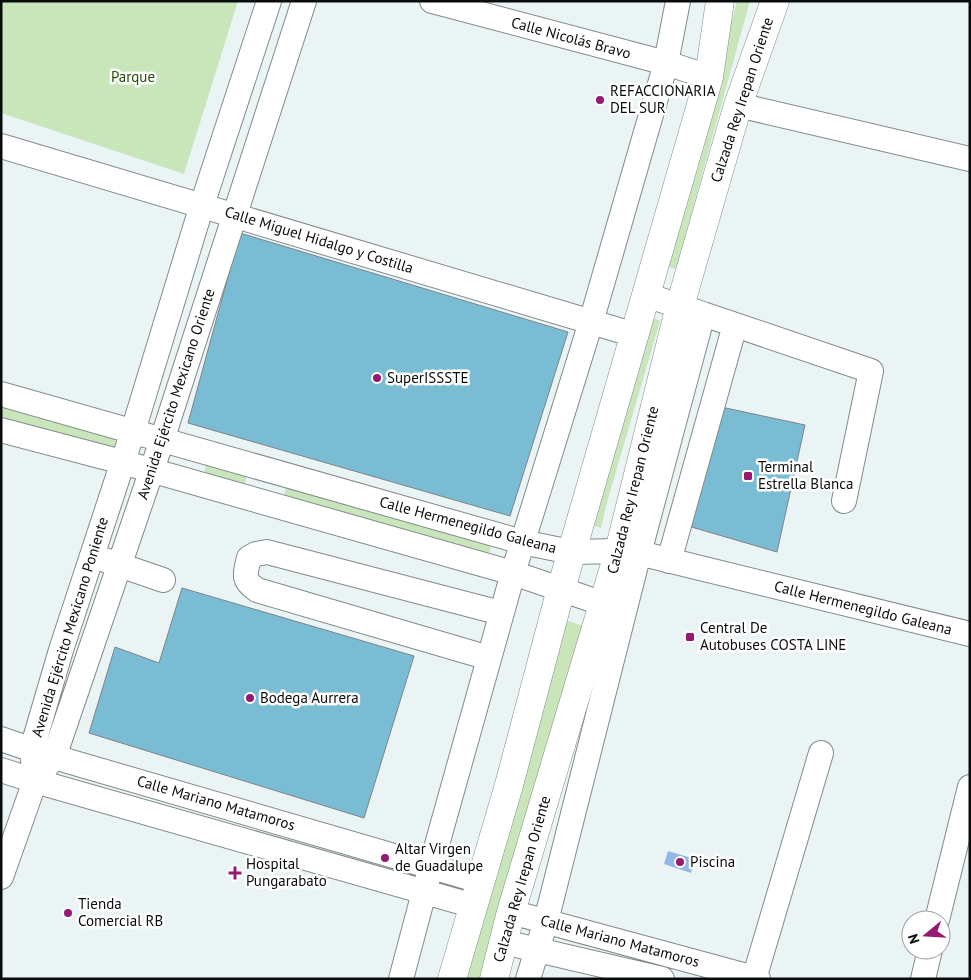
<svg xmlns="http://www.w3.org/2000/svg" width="971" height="980" viewBox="0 0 971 980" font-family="'PT Sans',sans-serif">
	<rect width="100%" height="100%" fill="#eaf4f4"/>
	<path fill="#c9e6bb" d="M1,1H238L184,174L1,113Z
		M737,1H750L676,269L662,265L712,95Z
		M651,317L660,321L606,506L601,528L588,524Z
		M1,407L117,436L112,452L1,424Z
		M206,464L247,474L244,486L204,475Z
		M286,486L492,542L489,554L283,501Z
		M565,620L584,626L482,979H465Z"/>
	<path fill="#94b8e5" d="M668,851L695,859L691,873L664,864Z"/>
	<path fill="#7bbcd5" stroke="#7c8487" d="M240,233L568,332L510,516L188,423Z
		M721,407L805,425L777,552L688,526Z
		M182,588L414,656L364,818L89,733L115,647L159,663Z"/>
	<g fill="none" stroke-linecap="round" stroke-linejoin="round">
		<g stroke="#828b8a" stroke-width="26">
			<path id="minor" d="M432,1L666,63L709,77
				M738,105L970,159
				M1,146L635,335
				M703,314L871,371L844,501
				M1,394L522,542L571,552L619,551L639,553L970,634
				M1,430L122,462L513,573L604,604
				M105,560L163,580
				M669,561L735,325
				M489,658L257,590C242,580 245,574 249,558L256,554L267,552L501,613
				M1,739L54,757L480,881
				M1,770L35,781L474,906
				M35,781L54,757L162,440L304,1
				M1,877L35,781L32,749L61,650L133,431L202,205L269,1
				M511,912L758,979
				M937,920L970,787
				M503,942L662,979
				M401,979L431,866L513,573L591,322L666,63L678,1
				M528,979L546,921L639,553L703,314L646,295
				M754,979L821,753
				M923,979L930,950"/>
		</g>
		<g stroke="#828b8a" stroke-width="29">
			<path id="major" d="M452,979L509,785L561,589L709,77L720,1
				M494,979L511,912L619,551L680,306L738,105L775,1"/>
		</g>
		<use href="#minor" stroke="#fff" stroke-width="24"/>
		<use href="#major" stroke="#fff" stroke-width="28"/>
	</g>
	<g fill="#951872" stroke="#fff" stroke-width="2">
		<circle cx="600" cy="100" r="5"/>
		<circle cx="377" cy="378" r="5"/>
		<rect x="743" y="471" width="10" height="10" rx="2.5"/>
		<rect x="685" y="632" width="10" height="10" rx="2.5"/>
		<circle cx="250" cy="698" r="5"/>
		<circle cx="385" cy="858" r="5"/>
		<circle cx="680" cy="862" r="5"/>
		<path d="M232.5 865.5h5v5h5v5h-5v5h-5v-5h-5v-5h5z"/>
		<circle cx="68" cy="913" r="5"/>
	</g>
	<g text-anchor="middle" stroke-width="5" stroke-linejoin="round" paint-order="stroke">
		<g font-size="15" fill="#090c0c" stroke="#fff">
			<text transform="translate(571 38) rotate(15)" y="5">Calle Nicolás Bravo</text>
			<text transform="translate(742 100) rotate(-72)" y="5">Calzada Rey Irepan Oriente</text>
			<text transform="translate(319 240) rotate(17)" y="5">Calle Miguel Hidalgo y Costilla</text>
			<text transform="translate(176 394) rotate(-72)" y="5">Avenida Ejército Mexicano Oriente</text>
			<text transform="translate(633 490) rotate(-76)" y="5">Calzada Rey Irepan Oriente</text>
			<text transform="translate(468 525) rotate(15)" y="5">Calle Hermenegildo Galeana</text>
			<text transform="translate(863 608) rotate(14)" y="5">Calle Hermenegildo Galeana</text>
			<text transform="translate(70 627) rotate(-73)" y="5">Avenida Ejército Mexicano Poniente</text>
			<text transform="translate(216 803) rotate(16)" y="5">Calle Mariano Matamoros</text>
			<text transform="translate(522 879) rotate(-74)" y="5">Calzada Rey Irepan Oriente</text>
			<text transform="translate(620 941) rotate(15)" y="5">Calle Mariano Matamoros</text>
		</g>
		<g font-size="15" fill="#254c05" stroke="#fff">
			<text x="133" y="82">Parque</text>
		</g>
		<g font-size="15" fill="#090c0c" stroke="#fff" text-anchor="start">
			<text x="610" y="96">REFACCIONARIA<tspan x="610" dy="17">DEL SUR</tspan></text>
			<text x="387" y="383">SuperISSSTE</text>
			<text x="758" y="472">Terminal<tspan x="758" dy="17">Estrella Blanca</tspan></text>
			<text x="700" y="633">Central De<tspan x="700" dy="17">Autobuses COSTA LINE</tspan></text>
			<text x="260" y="703">Bodega Aurrera</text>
			<text x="395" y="854">Altar Virgen<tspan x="395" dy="17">de Guadalupe</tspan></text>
			<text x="690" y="867">Piscina</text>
			<text x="246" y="869">Hospital<tspan x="246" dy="17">Pungarabato</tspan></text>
			<text x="78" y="909">Tienda<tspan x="78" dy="17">Comercial RB</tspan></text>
		</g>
	</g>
	<rect width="971" height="980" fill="none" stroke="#090c0c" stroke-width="5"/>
	<g transform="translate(926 935) rotate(252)"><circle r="24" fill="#ffffff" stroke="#9d9e9e"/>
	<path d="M0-4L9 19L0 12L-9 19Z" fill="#951872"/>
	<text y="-8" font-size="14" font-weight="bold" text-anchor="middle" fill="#090c0c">N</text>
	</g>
</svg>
